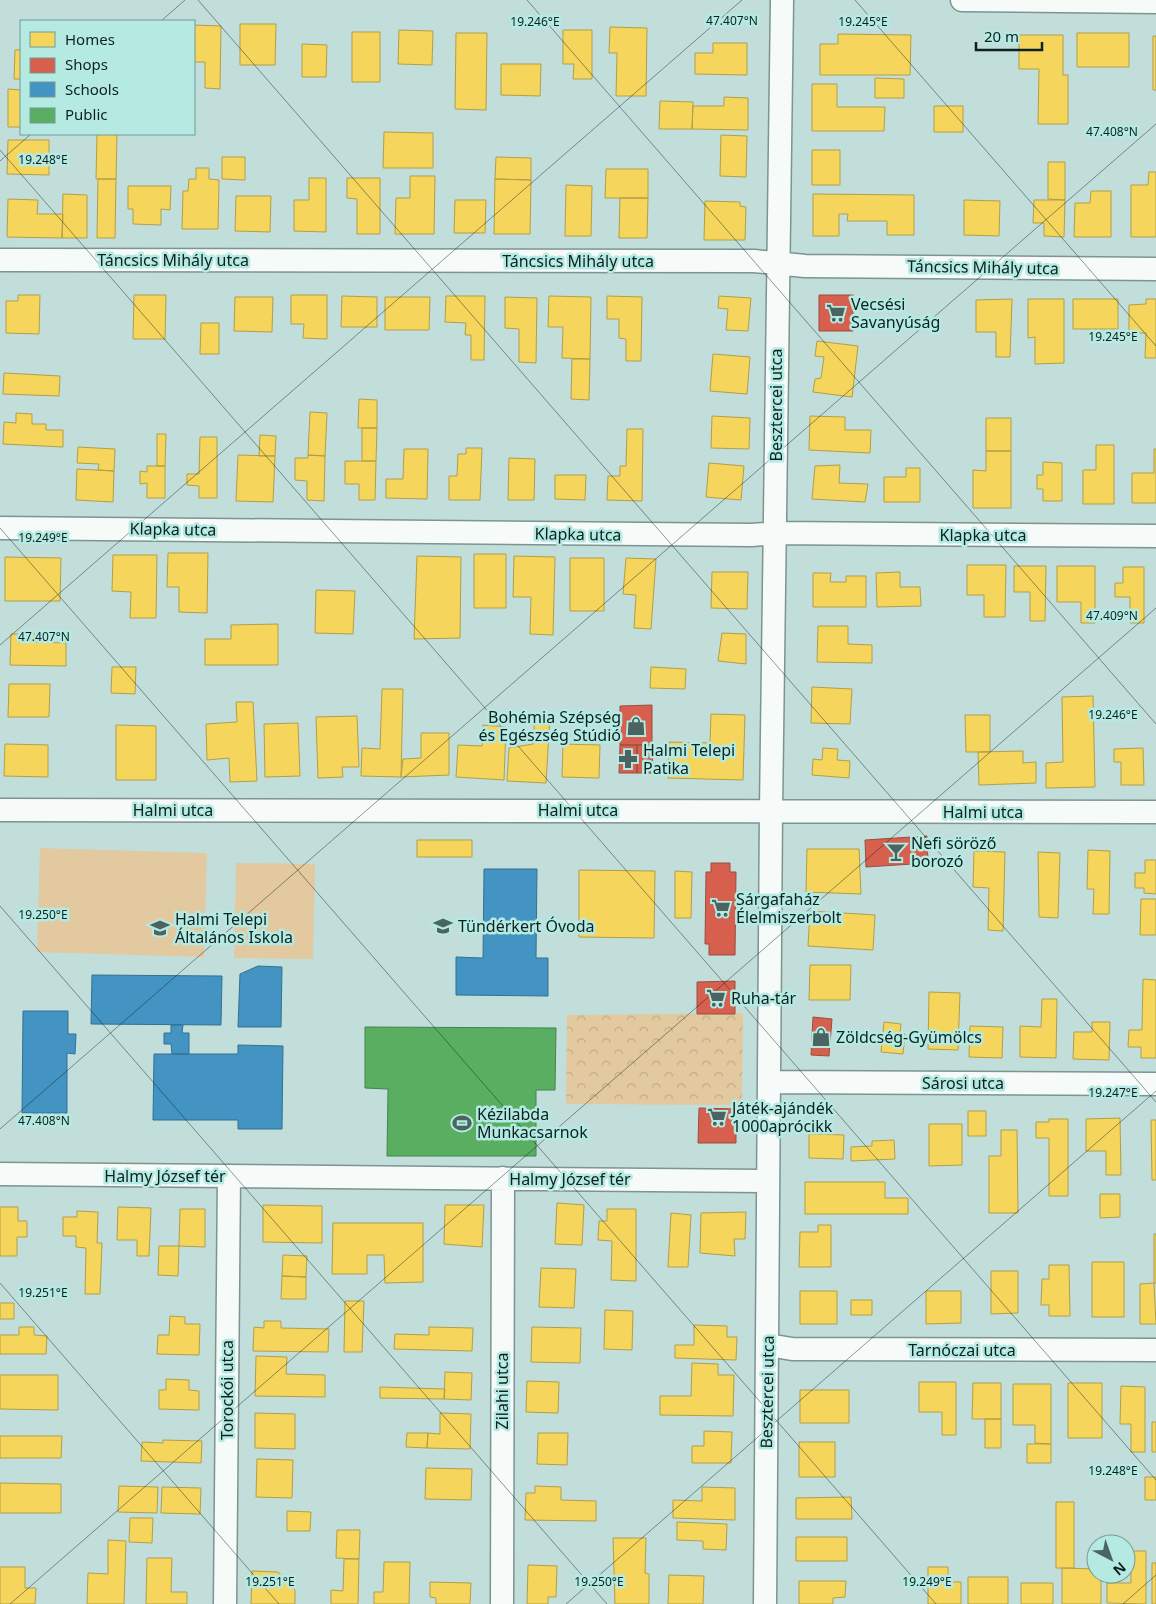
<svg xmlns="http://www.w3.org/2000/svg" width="1156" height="1604" viewBox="0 0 1156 1604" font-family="'Noto Sans',sans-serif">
	<defs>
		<pattern id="park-crowns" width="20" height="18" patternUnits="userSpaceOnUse" patternTransform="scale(1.25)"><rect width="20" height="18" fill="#e2c99f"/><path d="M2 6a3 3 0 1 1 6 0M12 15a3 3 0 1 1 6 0" fill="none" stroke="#c1ac89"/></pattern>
	</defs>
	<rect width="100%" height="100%" fill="#c1deda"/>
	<path fill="url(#park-crowns)" d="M743,1013L742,1105L566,1104L567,1015Z"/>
	<path fill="#e2c99f" d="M40,848L207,853L204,957L37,952Z
		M236,863L315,864L313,959L234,958Z"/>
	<path fill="#f6d55c" stroke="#b09f4a" d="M240,24H276L275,65H240Z
		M194,25L221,26L220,89L205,88V62H194Z
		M610,27L647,28L646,96H616L617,53H609Z
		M399,30L433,31L432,65L398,64Z
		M563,30H592V79H573L574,64H563Z
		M352,32H380V82H352Z
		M456,33H487L486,110L455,109Z
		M1077,33H1129V67H1077Z
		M838,34L911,35L910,75H820V44H838Z
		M1019,35H1063V75H1068V124H1038L1039,69H1019Z
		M1153,36H1156V90H1153Z
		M713,43H747V75L695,74V53H713Z
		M302,44L327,45L326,77H302Z
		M15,50H21V79H14Z
		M501,64H541L540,96L501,95Z
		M875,78L904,79V98H875Z
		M812,84H837V107H885L884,131H812Z
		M8,89L21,90V127H8Z
		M724,97L748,98V130L692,129L693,106H724Z
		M660,101L693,102L692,129H659Z
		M934,106H963V132H934Z
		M384,132L433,133V168H383Z
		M97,134H117L116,179H96Z
		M721,135L747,136L746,177L720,176Z
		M8,140H49V175L7,174Z
		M812,150H840V185H812Z
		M222,157H245V180L222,179Z
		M496,157L531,158V180L495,179Z
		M1048,162H1065V200L1048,199Z
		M196,168H209V179L219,180L218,229H182L183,191H188L189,179H196Z
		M606,169H648V198H605Z
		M1149,172H1156V237H1131V185H1148Z
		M410,176H435L434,234H395L396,198H410Z
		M309,178H326V232L294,231V200H309Z
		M347,178H380V234H357V199L347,198Z
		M98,179H116L115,238H97Z
		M495,179L531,180L530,234H494Z
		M566,185L592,186L591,236H565Z
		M128,186H171L170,210L161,209V225L133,224V209H128Z
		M1091,191H1111V237H1074L1075,203H1090Z
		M63,194L87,195V238H62Z
		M813,194L914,195V235H887V221H847L848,214H839V236H813Z
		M236,196H271L270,232L235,231Z
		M620,198H648L647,238H619Z
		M8,199L38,200L37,214H63L62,238L7,237Z
		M455,200H486L485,233H454Z
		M964,200L1000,201L999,236L964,235Z
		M1034,200H1065L1064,237L1044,236V223H1033Z
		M705,201L740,202V206L746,207L745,240H704Z
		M18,295H40L39,334L6,333V301H18Z
		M134,295H166L165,339H133Z
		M291,295H327V339L303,338L304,324H291Z
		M342,296L377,297V327H341Z
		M446,296H485L484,360H471V335H465L466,323L445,322Z
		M549,296L591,297L590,359L562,358L563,327H548Z
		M607,296L642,297L641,361H626V339L619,338V319H607Z
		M719,296L751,298L748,331L726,330L728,309L718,308Z
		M235,297H273L272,332L234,331Z
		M385,297H430L429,330H385Z
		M505,297L537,298L536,363L519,362V329L505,328Z
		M1012,299L1010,357H996V332H976V300Z
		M1028,299H1064V363L1035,364V337L1028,338Z
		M1073,299H1118V329H1073Z
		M1146,299H1156V358H1145L1146,333H1129V305L1146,304Z
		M201,323H219V354H200Z
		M817,341L858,346L852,397L813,392L815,379L821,378L824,357L815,356Z
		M713,354L750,357L747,394L710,391Z
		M572,359H590L589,400L571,399Z
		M4,373L60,376L59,396L3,394Z
		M359,399L377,400V428H358Z
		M310,412L327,413L325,456L308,455Z
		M16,413L32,414V424H46V430H63V447L3,444L4,422L16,423Z
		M712,416L750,418L749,449L711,448Z
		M810,416L845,417V430H871L870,453L809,450Z
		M986,418H1011V451H986Z
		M362,428H377L376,461H362Z
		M627,429H643L642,501L607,500L608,476H620V466H626Z
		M157,434H166L165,466H157Z
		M260,435L276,436L275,456H259Z
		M200,437H217V498H199V486L187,485V474H199Z
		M1096,445H1114V504H1083V470H1096Z
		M78,447L115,449L114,471L98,470L99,464L77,463Z
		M466,448H482L480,500H449V476H457L458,454H466Z
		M404,449H428L427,499L386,498V479H403Z
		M1154,449H1156V503H1132V473H1154Z
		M986,451H1011V508H973V470L986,471Z
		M238,455L275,456L273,502L236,501Z
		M308,455L325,456L324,501L307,500V481L295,480V458H308Z
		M509,458L535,459L534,500H508Z
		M345,461H376L375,500H359V484H345Z
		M1043,462L1062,463V501H1043V489H1037V475H1043Z
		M709,463L744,466L741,500L706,497Z
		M840,465L839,483L868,484L865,502L812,499L815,466Z
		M147,466H165V498H147V483L140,484V471L147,472Z
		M906,468H920V502H884V477H906Z
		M77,469L114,471L113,502L76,500Z
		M555,475H586L585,500L555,499Z
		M168,553H208L207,613L179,612V587H167Z
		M474,554H506V608H474Z
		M113,555H157L156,618H130L131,592L112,591Z
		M417,556L461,557L460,638L414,639Z
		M514,556L555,557L553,635L530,634L531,597H513Z
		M5,557L61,558L60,601H5Z
		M570,558H604V611H570Z
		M626,558L656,559L651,629L634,628L636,595L623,594Z
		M967,565H1006L1005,617H984V595H967Z
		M1014,566H1046L1045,621H1030V592H1014Z
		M1057,566H1095V623H1081V602H1057Z
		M1123,567H1144V623H1130V597H1115V583H1123Z
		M712,572H748L747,609L711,608Z
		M900,572V587H920L921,606L877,607L876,573Z
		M813,573H831L830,582H846V576H866V607H813Z
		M316,590L355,591L353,634L315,633Z
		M278,624V665H205V639H231V625Z
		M818,626H848V644L872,645V663L817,662Z
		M722,633L746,634V664L718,661Z
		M11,634H35V642L66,643V666L10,665Z
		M112,667H136L135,694L111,693Z
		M651,667L686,669L685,689L650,688Z
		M9,684H50L49,717H8Z
		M812,687L852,689L850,724L811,723Z
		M382,689H403L401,777L361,776L362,748L380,749Z
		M1093,696L1095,787L1046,788V763L1063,762L1062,697Z
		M236,702H253L257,781L230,782L229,758L207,760L206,724L237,722Z
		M711,714L745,715L743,780L668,778L669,742L710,743Z
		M535,715L550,716L546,783L507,781L509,748L533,744Z
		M965,715H990V752H966Z
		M357,716L359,767H342L343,777L318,778L316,717Z
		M298,723L300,776L265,777L264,724Z
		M116,725L156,726V780H116Z
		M483,725L506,727L504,780L456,777L458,745L482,746Z
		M421,733H449V775L401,777L403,759L421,758Z
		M5,744L48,745V777L4,776Z
		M563,744L600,745L599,778L562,777Z
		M823,748L838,749L837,760L850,761L849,778L812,775L813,759L822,760Z
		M1143,748L1144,785H1121V762H1114V749Z
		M1023,751V763L1036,762V783L979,785L978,752Z
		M417,840H472V857H417Z
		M807,849H859L861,894L806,892Z
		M1088,850L1110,851L1109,914H1093L1094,889H1087Z
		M974,851L1005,852L1003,931L988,930L989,888L973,887Z
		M1038,852L1060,853L1058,918L1039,917Z
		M1145,860H1156V894L1144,893V888H1135V873H1145Z
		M579,870L655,871L654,938L579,937Z
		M675,871L692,872L691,918H675Z
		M1141,899H1156V935H1140Z
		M810,911L875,915L873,950L808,946Z
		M810,965H851L850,1000H809Z
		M1143,979L1156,980V1058H1141V1047H1128L1129,1030H1142Z
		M929,992L960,993L958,1050L928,1049Z
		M1042,999H1057L1056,1058L1020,1057V1026L1041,1027Z
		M884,1022L901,1024L900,1033L905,1034L903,1054L881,1052Z
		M1092,1022H1110L1109,1060L1073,1059L1074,1032H1092Z
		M970,1026L1003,1027L1002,1058L969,1057Z
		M968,1111H986V1136H968Z
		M1120,1118L1121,1175H1106V1151H1086V1119Z
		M1049,1119H1068V1196H1049V1138H1036V1122H1049Z
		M1151,1120H1156V1180H1152Z
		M929,1124H962V1165L929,1166Z
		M1001,1130H1017L1018,1213H989V1156H1001Z
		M809,1134L844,1135L843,1159L809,1158Z
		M894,1140L895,1159L851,1161V1147L872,1146V1141Z
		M805,1182H885V1198H908V1214H805Z
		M1100,1194H1120V1217L1100,1218Z
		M557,1203L584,1205L582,1245L555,1244Z
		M263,1205L322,1206V1243L263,1242Z
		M445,1205H484L482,1247L444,1244Z
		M0,1207H18V1221H27V1237H17V1256H0Z
		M118,1207L151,1208L149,1256H137V1240H117Z
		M180,1209H205V1247L179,1246Z
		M607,1209H636V1281L611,1280L612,1241L598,1240L599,1221H607Z
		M77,1211L98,1212L97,1243H102L100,1294H85L86,1248L76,1247V1236H63V1217H77Z
		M746,1212L745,1239H734L735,1256L700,1253L701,1213Z
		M671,1213L691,1215L688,1267H668Z
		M333,1223H423V1282L385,1283L384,1255H367V1274H332Z
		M818,1225H831V1267H799L800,1232H818Z
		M1154,1234H1156V1283H1154Z
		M159,1246H179L178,1276L158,1275Z
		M283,1255L307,1256L306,1277L282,1276Z
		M1092,1262H1124V1317H1092Z
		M1049,1265H1069L1070,1316H1049V1305H1041L1042,1279H1049Z
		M541,1268L576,1269L574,1308L539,1307Z
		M991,1271H1018V1313L991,1314Z
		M282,1276L306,1277V1299H281Z
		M1154,1283L1156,1324H1140V1284Z
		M800,1291H837V1324H800Z
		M926,1291H961V1323L926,1324Z
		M851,1300H872V1315H851Z
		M345,1301H364L362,1352H344Z
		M0,1303H14V1319H0Z
		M605,1310L633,1311L632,1350L604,1349Z
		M170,1316L185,1317V1324H200L199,1355L157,1354L158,1335H169Z
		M264,1321H281V1328L329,1329L328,1352L253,1351L254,1327L264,1328Z
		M694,1325L727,1326V1337H737L736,1360L675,1358V1345H694Z
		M19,1327H34V1335L47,1336L46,1354H0V1335H19Z
		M429,1327L473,1328L472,1351L394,1349L395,1334L429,1335Z
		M532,1327L581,1328L580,1363L531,1362Z
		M256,1356L287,1357L286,1374L325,1375V1397L255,1396Z
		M692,1363L718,1364V1375H734L733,1416L660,1415V1396H691Z
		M445,1372L472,1373L471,1400L444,1399Z
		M0,1375H58V1410L0,1409Z
		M166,1379L189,1380V1390L199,1391V1410L159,1409V1390H166Z
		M527,1381L559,1382L558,1413L526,1412Z
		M919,1382H956V1435H942V1412H919Z
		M973,1383H1001V1419H972Z
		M1068,1383H1102V1438H1068Z
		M1013,1384H1051V1444L1035,1443V1425H1013Z
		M1121,1386L1145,1387V1452H1131V1424H1120Z
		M380,1387L445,1389L444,1399L380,1398Z
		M800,1390H849V1423H800Z
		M255,1413L295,1414V1449L255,1448Z
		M440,1413L471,1414L470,1449L427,1448L428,1433L440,1434Z
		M985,1419H1001V1448H985Z
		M1152,1422H1156V1452H1152Z
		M704,1431L732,1432L731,1463H692V1446H704Z
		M407,1433H428L427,1448L406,1447Z
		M538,1433H568L567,1465L537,1464Z
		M0,1436H62L61,1458H0Z
		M163,1440L202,1441L201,1463L141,1461L142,1442L163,1443Z
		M799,1442H835V1477H799Z
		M1027,1444H1051V1463H1027Z
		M257,1459L293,1460L292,1498L256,1497Z
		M426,1468L472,1469L471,1500L425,1499Z
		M1145,1477H1156V1500H1145Z
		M0,1483L61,1484V1513H0Z
		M119,1486L158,1487L157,1513L118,1512Z
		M535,1486L561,1487V1500L596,1501V1521L525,1520L526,1493H535Z
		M162,1487L201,1488L200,1514L161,1513Z
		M702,1487L735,1488V1520L673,1518V1500L702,1501Z
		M851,1497L852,1519H796V1498Z
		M1056,1502H1074V1568H1056Z
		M287,1511L311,1512L310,1531H287Z
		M130,1518H153L152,1543L129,1542Z
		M677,1522L727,1524L726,1550L703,1549V1541L677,1540Z
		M337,1530H360L359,1559L336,1558Z
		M796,1537H847V1561H796Z
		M613,1538H646L645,1573L649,1574V1604H615Z
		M108,1540L126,1541L124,1604H87L88,1573L108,1574Z
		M1131,1551H1146V1604L1107,1603V1583H1131Z
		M147,1558H172L171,1592H187V1604H146Z
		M344,1559H359L358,1604H331V1590L343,1591Z
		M384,1562H410L409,1604H374V1592H383Z
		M1152,1563H1156V1604H1152Z
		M528,1565L557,1566L556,1597H548V1604H527Z
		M0,1567H25V1588H36L35,1604H0Z
		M928,1567H948V1582H961V1604H928Z
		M1062,1568L1096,1569V1574H1101V1604H1062Z
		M252,1571L278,1572L295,1590V1604H251Z
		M669,1575L704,1576L703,1604H668Z
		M968,1577H1008V1604H968Z
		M799,1581H846L845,1597L833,1598V1604H799Z
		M430,1582L471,1583L470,1604H436V1598L430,1597Z
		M1021,1583H1053V1604H1021Z"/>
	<path fill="#d6604d" stroke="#9a4d40" d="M819,295H853V331H819Z
		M652,705V745H620V706Z
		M620,745H637V773H619Z
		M637,745H652L653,773H637Z
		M927,836L928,863L866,867L865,840Z
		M711,863H730V872H736L735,955H709V944H705L706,872H711Z
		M735,981V1014H697V982Z
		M813,1017L832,1019L829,1056L811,1055Z
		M699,1108L736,1109V1143H698Z"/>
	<path fill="#4393c3" stroke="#337192" d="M484,869H537L536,958H548V996L456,995V957L483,958Z
		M258,966L282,967L281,1027H238L240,974Z
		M92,975L222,976L221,1025L91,1024Z
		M23,1011H68V1034H76L75,1054L67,1053V1113H22Z
		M171,1025H183L182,1033H189V1054H172L171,1044H164V1033H171Z
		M238,1045L283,1046L282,1129H238V1120H153L154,1054H238Z"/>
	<path fill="#5aae61" stroke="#43844e" d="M365,1027L556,1028L555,1090H536V1156H387L388,1089L365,1088Z"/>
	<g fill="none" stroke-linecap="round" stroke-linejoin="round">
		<g stroke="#7d9491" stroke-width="25">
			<path id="street" d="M962,0L1156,2
				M0,260L754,261L805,266L1156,269
				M0,528L752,535L776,533L1156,536
				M0,810L1156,812
				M769,1082L1156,1084
				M0,1174L768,1181
				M768,1345L792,1349L1156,1350
				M225,1604L229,1176
				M502,1604L503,1178
				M765,1604L771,810L782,0"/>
		</g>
		<use href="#street" stroke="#f6faf9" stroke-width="22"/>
	</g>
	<path fill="none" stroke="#0d2220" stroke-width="1" stroke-opacity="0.45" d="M198,0L1156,1102M527,0L1156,724M855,0L1156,346M161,21L185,0M0,150L1156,1480M0,161L31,134M0,528L936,1604M0,645L742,0M0,906L607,1604M0,1129L1156,124M0,1283L279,1604M10,1604L1156,608M566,1604L1156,1091M1123,1604L1156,1575"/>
	<defs>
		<g id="supermarket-bare" transform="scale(1.5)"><path d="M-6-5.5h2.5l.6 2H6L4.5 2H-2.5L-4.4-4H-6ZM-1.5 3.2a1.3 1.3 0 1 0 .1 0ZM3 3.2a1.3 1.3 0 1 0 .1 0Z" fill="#4c6461" stroke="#b5eae3" stroke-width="2.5" paint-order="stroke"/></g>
		<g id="shop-bare" transform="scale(1.5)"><path d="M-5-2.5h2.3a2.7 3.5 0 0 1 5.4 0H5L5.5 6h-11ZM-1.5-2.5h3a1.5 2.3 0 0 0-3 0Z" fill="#4c6461" stroke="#b5eae3" stroke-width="2.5" paint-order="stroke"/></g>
		<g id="pharmacy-bare" transform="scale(1.5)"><path d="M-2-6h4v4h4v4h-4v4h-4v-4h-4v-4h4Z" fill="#4c6461" stroke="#b5eae3" stroke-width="2.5" paint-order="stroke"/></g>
		<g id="bar-bare" transform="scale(1.5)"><path d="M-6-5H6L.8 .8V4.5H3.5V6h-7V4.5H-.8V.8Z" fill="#4c6461" stroke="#b5eae3" stroke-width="2.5" paint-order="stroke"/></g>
		<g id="school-bare" transform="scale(1.5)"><path d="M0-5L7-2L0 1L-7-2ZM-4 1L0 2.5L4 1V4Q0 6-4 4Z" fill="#4c6461" stroke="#b5eae3" stroke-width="2.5" paint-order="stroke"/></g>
		<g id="stadium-bare" transform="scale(1.5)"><path d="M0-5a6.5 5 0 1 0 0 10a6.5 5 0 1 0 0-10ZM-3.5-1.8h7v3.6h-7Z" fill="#4c6461" stroke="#b5eae3" stroke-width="2.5" paint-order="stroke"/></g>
	</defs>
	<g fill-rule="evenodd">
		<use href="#supermarket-bare" x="836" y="313"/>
		<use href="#shop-bare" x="636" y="726"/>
		<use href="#pharmacy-bare" x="628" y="759"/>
		<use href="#bar-bare" x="896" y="852"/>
		<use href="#supermarket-bare" x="721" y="908"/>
		<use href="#school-bare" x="443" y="926"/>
		<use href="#school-bare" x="160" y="928"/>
		<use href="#supermarket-bare" x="716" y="998"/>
		<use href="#shop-bare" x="821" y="1037"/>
		<use href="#supermarket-bare" x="717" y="1117"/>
		<use href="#stadium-bare" x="462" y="1123"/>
	</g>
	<g text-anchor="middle" stroke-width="5" stroke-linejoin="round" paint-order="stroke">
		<g font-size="16" fill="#0d2220" stroke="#b5eae3">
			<text x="173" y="266">Táncsics Mihály utca</text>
			<text x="578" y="267">Táncsics Mihály utca</text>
			<text transform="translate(983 267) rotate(1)" y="6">Táncsics Mihály utca</text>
			<text transform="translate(776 405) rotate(-90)" y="6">Besztercei utca</text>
			<text transform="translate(173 529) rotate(1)" y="6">Klapka utca</text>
			<text transform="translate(578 534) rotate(1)" y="6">Klapka utca</text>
			<text x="983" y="541">Klapka utca</text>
			<text x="173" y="816">Halmi utca</text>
			<text x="578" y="816">Halmi utca</text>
			<text x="983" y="818">Halmi utca</text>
			<text x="963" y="1089">Sárosi utca</text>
			<text x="165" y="1182">Halmy József tér</text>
			<text x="570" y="1185">Halmy József tér</text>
			<text x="962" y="1356">Tarnóczai utca</text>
			<text transform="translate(227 1390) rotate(-90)" y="6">Torockói utca</text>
			<text transform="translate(502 1391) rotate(-90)" y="6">Zilahi utca</text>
			<text transform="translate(767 1392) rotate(-89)" y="6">Besztercei utca</text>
		</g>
		<g font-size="16" fill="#0d2220" stroke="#b5eae3" text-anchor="start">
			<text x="851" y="310">Vecsési<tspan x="851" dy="18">Savanyúság</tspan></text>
			<text x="621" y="723" text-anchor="end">Bohémia Szépség<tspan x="621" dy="18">és Egészség Stúdió</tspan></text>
			<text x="643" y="756">Halmi Telepi<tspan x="643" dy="18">Patika</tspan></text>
			<text x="911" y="849">Nefi söröző<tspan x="911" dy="18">borozó</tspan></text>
			<text x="736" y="905">Sárgafaház<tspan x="736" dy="18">Élelmiszerbolt</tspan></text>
			<text x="175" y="925">Halmi Telepi<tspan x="175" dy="18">Általános Iskola</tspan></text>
			<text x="458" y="932">Tündérkert Óvoda</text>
			<text x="731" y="1004">Ruha-tár</text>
			<text x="836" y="1043">Zöldcség-Gyümölcs</text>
			<text x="732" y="1114">Játék-ajándék<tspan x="732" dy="18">1000aprócikk</tspan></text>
			<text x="477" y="1120">Kézilabda<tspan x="477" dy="18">Munkacsarnok</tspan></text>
		</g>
	</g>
	<g font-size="12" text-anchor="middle" fill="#0d2220" stroke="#b5eae3" stroke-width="5" stroke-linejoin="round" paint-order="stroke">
		<text x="732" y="25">47.407°N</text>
		<text x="863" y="26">19.245°E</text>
		<text x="535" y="26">19.246°E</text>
		<text x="1112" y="136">47.408°N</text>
		<text x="43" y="164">19.248°E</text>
		<text x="1113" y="341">19.245°E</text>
		<text x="43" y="542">19.249°E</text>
		<text x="1112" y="620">47.409°N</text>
		<text x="44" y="641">47.407°N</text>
		<text x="1113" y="719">19.246°E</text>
		<text x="43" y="919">19.250°E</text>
		<text x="1113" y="1097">19.247°E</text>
		<text x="44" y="1125">47.408°N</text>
		<text x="43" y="1297">19.251°E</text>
		<text x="1113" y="1475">19.248°E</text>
		<text x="270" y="1586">19.251°E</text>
		<text x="599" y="1586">19.250°E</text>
		<text x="927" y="1586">19.249°E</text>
	</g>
	<rect x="20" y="20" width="175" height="115" fill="#b5eae3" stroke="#729a95"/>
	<rect x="30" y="32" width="25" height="15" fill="#f6d55c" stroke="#729a95"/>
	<text x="65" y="45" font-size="15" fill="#0d2220">Homes</text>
	<rect x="30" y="58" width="25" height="15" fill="#d6604d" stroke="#729a95"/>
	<text x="65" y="70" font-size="15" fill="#0d2220">Shops</text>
	<rect x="30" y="82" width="25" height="15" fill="#4393c3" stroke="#729a95"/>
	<text x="65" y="95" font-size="15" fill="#0d2220">Schools</text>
	<rect x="30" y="108" width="25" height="15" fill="#5aae61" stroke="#729a95"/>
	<text x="65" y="120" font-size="15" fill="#0d2220">Public</text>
	<g transform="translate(1111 1559) rotate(139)"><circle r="24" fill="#b5eae3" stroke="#729a95"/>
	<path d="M0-4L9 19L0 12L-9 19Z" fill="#4c6461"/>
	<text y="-8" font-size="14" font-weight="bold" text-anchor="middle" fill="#0d2220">N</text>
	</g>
	<path d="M976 42v8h66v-8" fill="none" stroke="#0d2220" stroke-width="2.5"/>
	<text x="984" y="42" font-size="15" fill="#0d2220" stroke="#b5eae3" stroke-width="4" paint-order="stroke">20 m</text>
</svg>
